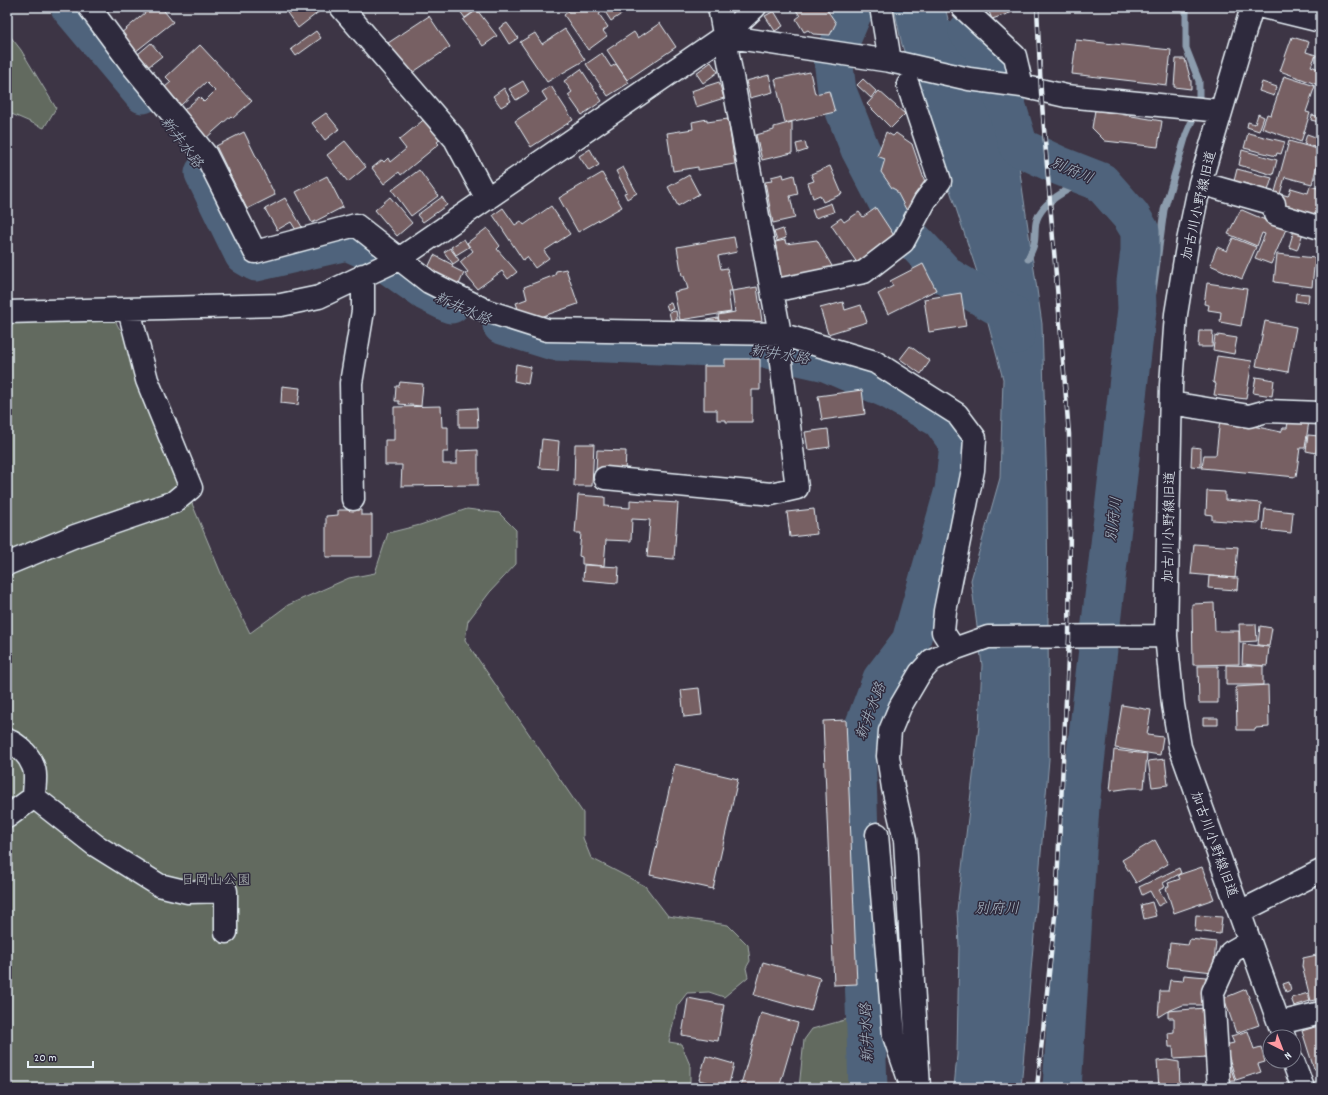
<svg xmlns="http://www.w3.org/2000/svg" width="1328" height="1095" viewBox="0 0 1328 1095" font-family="Dekko,'Klee One',sans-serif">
	<rect width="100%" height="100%" fill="#3d3545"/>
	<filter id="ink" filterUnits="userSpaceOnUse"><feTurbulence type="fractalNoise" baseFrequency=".025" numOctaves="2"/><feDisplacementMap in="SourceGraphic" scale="8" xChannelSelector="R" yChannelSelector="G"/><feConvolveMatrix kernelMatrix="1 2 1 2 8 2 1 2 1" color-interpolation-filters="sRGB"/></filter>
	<g filter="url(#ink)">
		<path fill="#626a5e" stroke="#a5aeab" d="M7,32L21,50L56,108L44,128L7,112Z
			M7,319L115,320L119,328L130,337L132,359L225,583L250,633L288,605L349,578L375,573L388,533L420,525L467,509L499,513L516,530V564L490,592L468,621L465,640L583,813V838L591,858L645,886L668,916L728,925L748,945L750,961L746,968L748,977L724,997L709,992L687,993L677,1006L669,1042L681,1044L690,1065V1088H7Z
			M852,1018L867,1039L872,1088H799L804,1040L812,1029Z"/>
		<path fill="#4f647b" stroke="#8c9cad" d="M894,7H945L948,19L988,59L1018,159L1042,324L1047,492L1049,759L1021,1088H954L957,1055L959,945L957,910L979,726L982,665L971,580L1000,478L1003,379L986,316L981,284L902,45Z"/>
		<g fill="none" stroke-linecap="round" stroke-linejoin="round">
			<path stroke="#8c9cad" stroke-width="7" d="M980,38L999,59
				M1017,101L1027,140L1034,143
				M1064,153L1104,171L1114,179L1141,210
				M1062,160L1102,176L1130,208L1143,225L1145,233L1141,281L1142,314L1094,729L1079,899L1077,948
				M1028,259C1030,254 1033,249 1034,244C1036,236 1034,227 1037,219C1045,197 1086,178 1109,175
				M1075,1088L1086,892L1139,395L1164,210L1186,135L1199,104V81L1186,48V7"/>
			<path stroke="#4f647b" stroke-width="39" d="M70,7L143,94
				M855,7L833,59L837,91L860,149L900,226L948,277L1011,314L1016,335
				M968,31L993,61L1019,147L1060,166L1101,182L1131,216L1140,231V251L1136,282L1137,309L1080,806L1062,1088
				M204,173L244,255L256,262L347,241L369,251L425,291L451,304
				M502,325L553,341L767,349L826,362L888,389L941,419L959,444L954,490L911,641L882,679L856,748L868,1088"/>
		</g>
		<path fill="#776164" stroke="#e8f1f8" d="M152,7H161L173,22L135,52L120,34Z
			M289,7H325L298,28L285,10Z
			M457,7H474L476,10L465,18Z
			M568,7H601L604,11L599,14L608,27L603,31L607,36L588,50L564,15L570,10Z
			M602,7H637L628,13L626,11L611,21Z
			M794,7H825L836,23L830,35L813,34L808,30L804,32L796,19L800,16Z
			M987,7H1011L1013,12L992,19Z
			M477,10L497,36L483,46L463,20Z
			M774,11L783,26L775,31L765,16Z
			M429,16L450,47L409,75L388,43Z
			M507,23L518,38L509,44L499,28Z
			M660,23L676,47L627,80L607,50L634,32L638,38Z
			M565,29L585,60L547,82L520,42L535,33L542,44Z
			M316,31L321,38L296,56L291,49Z
			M1292,37L1309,42L1306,52L1316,55L1311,66L1321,70V86L1280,71Z
			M1076,40L1171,50L1167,85L1072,74Z
			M151,43L162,56L148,67L138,54Z
			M200,45L252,101L233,118L231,116L205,139L187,120L190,117L184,110L199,97L204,102L215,91L206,82L181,105L165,87L171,82L166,77Z
			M602,53L611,67L616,64L629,83L608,96L586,64Z
			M1176,59H1185L1191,81V89L1174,87Z
			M711,62L718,72L703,83L696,73Z
			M581,69L602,101L582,115L568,95L572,92L564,81Z
			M810,72L815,94L829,91L835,112L785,123L775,79Z
			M769,75L773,92L750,98L746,81Z
			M1284,76L1315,86L1306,112L1310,113L1301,142L1262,128L1267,114L1271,115Z
			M863,79L876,91L871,98L857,85Z
			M523,81L529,92L516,100L509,89Z
			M719,82L724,98L696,107L691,91Z
			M1262,82L1277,87L1274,96L1259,91Z
			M551,86L573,120L531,147L515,121L547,100L542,92Z
			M504,88L511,101L501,107L493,96Z
			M879,91L905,114L891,128L867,104Z
			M1095,110L1162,121L1158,147L1105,141L1092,128Z
			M326,113L339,129L325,140L312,123Z
			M1258,114L1264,117L1259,131L1247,127L1248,122L1255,124Z
			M1312,115L1321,117L1319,122L1311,120Z
			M427,117L443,137L437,142L439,144L401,175L399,172L384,184L372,168L382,160L384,162L388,158L390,162L406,149L399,140Z
			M707,119V122L728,119L735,164L698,170V167L673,171L667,133L693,129L692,122Z
			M792,122V153L762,160L756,135L774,130V127Z
			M244,132L275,195L247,209L216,146Z
			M886,132L893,136L896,133L912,144L925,182L910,217L896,190L892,188L881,172L885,159L877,156Z
			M1248,133L1285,142L1281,154L1277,153L1276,156L1244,148Z
			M1307,134L1321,139V149L1304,144Z
			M345,141L366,167L348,182L327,155Z
			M1289,141L1321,150L1312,184L1285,177L1280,194L1275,192Z
			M805,142L807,150L798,153L796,144Z
			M590,149L599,165L589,171L579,156Z
			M1242,150L1277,160L1273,175L1239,165Z
			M830,166L842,194L823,202L820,195L813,198L808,183L814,181L811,174Z
			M623,167L637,193L627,199L624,193L627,192L616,171Z
			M1237,169L1272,178L1267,194L1233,185Z
			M419,170L438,196L411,216L392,190Z
			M602,173L622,207L578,232L559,198Z
			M783,174L784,178L794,175L798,194L790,196L795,218L773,223L765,182L772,181L771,177Z
			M689,175L699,194L678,206L668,187Z
			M327,176L343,207L312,223L296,192Z
			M1310,186L1321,189V219L1278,206L1281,194L1288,196L1291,188L1308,193Z
			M390,197L412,223L397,236L375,210Z
			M442,197L447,205L423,222L417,215Z
			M285,198L302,227L296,230L291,222L277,230L265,209Z
			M831,203L834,212L815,218L812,210Z
			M551,206L570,234L544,251L549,258L535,268L527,257L523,260L493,215L503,208L515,225L521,221L524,225Z
			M876,208L895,237L860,267L831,225L841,218L844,222L859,212L863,217Z
			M1242,210L1286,229L1271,264L1255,258L1265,234L1262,233L1257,246L1228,234L1240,211Z
			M487,228L500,246L497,249L517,272L508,279L502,271L477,289L465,274L468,272L460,262L473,251L467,243Z
			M783,229L786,238L777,241L774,232Z
			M1294,230L1303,233L1297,250L1289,247Z
			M734,237L737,252L718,256L721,269L727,268L732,291H728L731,312L680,320L674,292L688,289L684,276H682L677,247Z
			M1233,238L1256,247L1242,279L1210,265L1217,247L1227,251Z
			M464,239L469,247L456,255L451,247Z
			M785,240L786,244L817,240L836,273L807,272L806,281L782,285L775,242Z
			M450,248L459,260L453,264L444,252Z
			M1277,254L1315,258L1312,287L1274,282Z
			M434,255L453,265L452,267L464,273L457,289L425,274Z
			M923,264L936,290L888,314L878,294L893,286L890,281Z
			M566,269L578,304L535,319L533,314L521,317L516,303L527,299L524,287L555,275L556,271Z
			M1207,283L1247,289L1241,326L1220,322L1221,312L1208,310L1209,305L1204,304Z
			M757,287L763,328L721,333L718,315L735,312L732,291Z
			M961,293L966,326L929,332L924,299Z
			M1296,293L1309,294L1308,303L1295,301Z
			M843,302L845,310L861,305L867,322L828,334L820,308Z
			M671,303L673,309L668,310L666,304Z
			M676,311L678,324L672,325L669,312Z
			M718,318L719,329L703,331L701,321Z
			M1265,321L1296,327L1288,372L1256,366Z
			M1199,331H1213L1212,347H1198Z
			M1218,335L1237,338L1234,354L1213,350L1215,336L1218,337Z
			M910,346L930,361L921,374L900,359Z
			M1217,356L1252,361L1246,399L1214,395L1216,384L1213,382Z
			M725,359H760V390H752V422H726V420H717V410H704V366H725Z
			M516,364L531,367L528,384L514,381Z
			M1256,377L1274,380L1272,396L1253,393Z
			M400,382L423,384L421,406L399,404V401H395L396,386H399Z
			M282,386L300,388L298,405L281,403Z
			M862,390L865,414L822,420L818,396Z
			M441,406L442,427H448V452H443V464H457V451L478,450V485L401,486L402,465H385V440H394V407Z
			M477,408L478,427H459V409Z
			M1289,417L1309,421L1305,448H1300L1296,477L1202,468L1204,455H1216L1220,419L1281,432L1283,428H1287Z
			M828,429L830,447L808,450L805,432Z
			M1308,435L1319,436L1316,453L1306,451Z
			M542,439L559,441L557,469L539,468Z
			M575,444H594L592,486H574Z
			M1192,447L1201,448V467L1191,466Z
			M597,450L626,451L625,472L596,470Z
			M1207,491L1225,492V500L1261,503L1259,523L1212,520V515L1206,514Z
			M578,495L605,497V506L630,508V500L678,503L674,559L647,557L650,520L632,519L631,541L606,540L604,566L582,564V557L579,556L581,533H575Z
			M814,509L817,534L790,537L787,512Z
			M1265,509L1293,512L1291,533L1263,530Z
			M338,510H361V515H372V557H326V516L338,515Z
			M1194,544L1238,547L1235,578L1191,574Z
			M584,565L619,567L618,583L583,580Z
			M1209,576L1238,578L1237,590L1208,588Z
			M1214,603L1215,631H1239V664L1193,665L1192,604Z
			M1239,624H1256L1257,641L1240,642Z
			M1260,626L1272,628L1269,646L1258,645Z
			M1243,644L1269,647L1267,666L1242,664Z
			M1226,665L1263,666V685H1226Z
			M1198,666H1218V703H1199Z
			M1268,685L1269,727L1256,728L1255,730H1237L1236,687Z
			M699,688L702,715L684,717L681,690Z
			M1122,705L1151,710L1147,735L1163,737L1160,755L1115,748Z
			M1203,718H1218V725H1203Z
			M846,720L857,984L834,985L823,721Z
			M1114,750L1147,754L1144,788H1130L1110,791Z
			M1165,759L1168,785L1152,787L1148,761Z
			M675,764L738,779L713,889L650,875Z
			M1155,840L1168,864L1136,883L1122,860Z
			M1202,867L1214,899L1174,913L1166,888L1169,886L1168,883L1180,879L1178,875Z
			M1179,868L1181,873L1163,883L1165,887L1159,890L1166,902L1158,906L1150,891L1142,895L1139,887Z
			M1152,902L1156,916L1144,919L1141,905Z
			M1196,915L1222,917L1220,934L1195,931Z
			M1190,939L1216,942L1213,972L1167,967L1170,943L1188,945Z
			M1321,954V999L1311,1001L1302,966L1303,958Z
			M763,962L820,978L811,1011L754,995Z
			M1184,975L1206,977V1005H1183L1166,1012L1158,1017L1160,991H1168L1170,980L1183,981Z
			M1289,982L1291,990L1286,992L1283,984Z
			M1246,989L1259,1025L1236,1033L1224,998Z
			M1308,993L1310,1001L1294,1006L1291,998Z
			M688,998L724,1005L718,1041L682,1035Z
			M1205,1008L1208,1057L1174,1059L1173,1047H1169L1168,1033L1174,1032V1018H1168V1011Z
			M761,1013L798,1023L779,1088H740Z
			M1318,1026L1319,1029H1321V1067L1314,1069L1302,1031Z
			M1248,1031L1254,1049L1261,1047L1265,1062L1258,1064L1261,1072L1236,1080L1225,1045L1234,1043L1231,1036Z
			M1225,1050L1235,1081L1223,1082Z
			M706,1056L734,1064L728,1088L699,1080Z
			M1167,1060L1179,1062L1180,1088H1159L1157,1061Z"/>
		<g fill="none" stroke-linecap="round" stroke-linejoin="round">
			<g stroke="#e8f1f8" stroke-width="25">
				<path id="minor" d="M89,7L132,65L206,155L255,252L356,225L429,282L487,311L547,330L780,334L875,362L957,414L975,438L973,470L945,611L943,632L954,649
					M341,7L455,139L487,199
					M881,7L890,61
					M962,7L1015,56L1022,86
					M1252,7L1200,183L1188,241L1176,314L1171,385L1166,636L1173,705L1180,747L1284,1037
					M1263,7L1321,21
					M724,36L890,61L969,79L1022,86L1066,96L1221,111
					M1200,183L1274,204L1275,214L1320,228
					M772,291L864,272L903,242L925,201L940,181L908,85
					M7,312L281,305L319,297L399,259L724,36L755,7
					M1171,403L1249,416L1267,411L1321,413
					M605,478L771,494L797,488L781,363L780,334L719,7
					M353,499L351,383L363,311V275
					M7,564L75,536L174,502L191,488L147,380L129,310
					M7,740C18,744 29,755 33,766C37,774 34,788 34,797
					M34,797L95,845L159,885L188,892L226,891V932
					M7,817L34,797
					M877,834L894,1036L912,1088
					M1240,912L1321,871
					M1279,1023L1321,1013
					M1293,1061L1303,1088
					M919,1088L905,840L893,788L888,756L890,731L900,707L920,673L932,660L954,649L988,637L1166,636
					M1219,1088L1213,992L1231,952L1250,941"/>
			</g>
			<use href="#minor" stroke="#2f2a3d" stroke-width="22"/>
			<g stroke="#e8f1f8" stroke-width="4.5">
				<path id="rail" d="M1037,7L1041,92L1069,434L1070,524L1069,638L1056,906L1037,1088"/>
			</g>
			<use href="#rail" stroke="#2f2a3d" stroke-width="3" stroke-dasharray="9" stroke-linecap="butt"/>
		</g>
	</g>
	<g text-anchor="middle" stroke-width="3" stroke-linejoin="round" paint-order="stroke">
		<g font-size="14" fill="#e8f1f8" stroke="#2f2a3d">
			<text transform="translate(1198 205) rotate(-77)" y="5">加古川小野線旧道</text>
			<text transform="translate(1168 527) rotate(-89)" y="5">加古川小野線旧道</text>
			<text transform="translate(1215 844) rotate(70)" y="5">加古川小野線旧道</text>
		</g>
		<g font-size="14" fill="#acb4b3" stroke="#2f2a3d">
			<text x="216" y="884">日岡山公園</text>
		</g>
		<g font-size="15" font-style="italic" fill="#abb9c6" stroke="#2f2a3d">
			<text transform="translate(182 142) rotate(53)" y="5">新井水路</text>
			<text transform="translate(1072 170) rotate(23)" y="5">別府川</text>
			<text transform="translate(463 308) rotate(24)" y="5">新井水路</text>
			<text transform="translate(780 354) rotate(9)" y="5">新井水路</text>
			<text transform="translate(1113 519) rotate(-83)" y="5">別府川</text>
			<text transform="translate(870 711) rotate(-69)" y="5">新井水路</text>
			<text x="997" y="913">別府川</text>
			<text transform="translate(866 1033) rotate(-92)" y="5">新井水路</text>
		</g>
	</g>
	<rect width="1328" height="1095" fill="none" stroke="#2f2a3d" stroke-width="24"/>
	<rect x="12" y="12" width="1304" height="1071" fill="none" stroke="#e8f1f8" stroke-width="1.5" filter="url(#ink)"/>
	<g transform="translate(1282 1049) rotate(138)"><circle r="19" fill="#2f2a3d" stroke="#797a88"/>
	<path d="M0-3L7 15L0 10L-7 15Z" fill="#ff9aa2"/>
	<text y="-6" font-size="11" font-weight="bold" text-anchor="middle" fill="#e8f1f8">N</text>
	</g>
	<path d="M28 1061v6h65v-6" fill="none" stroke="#e8f1f8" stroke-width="2"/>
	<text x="34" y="1061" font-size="12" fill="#e8f1f8" stroke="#2f2a3d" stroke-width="3" paint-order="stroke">20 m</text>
</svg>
